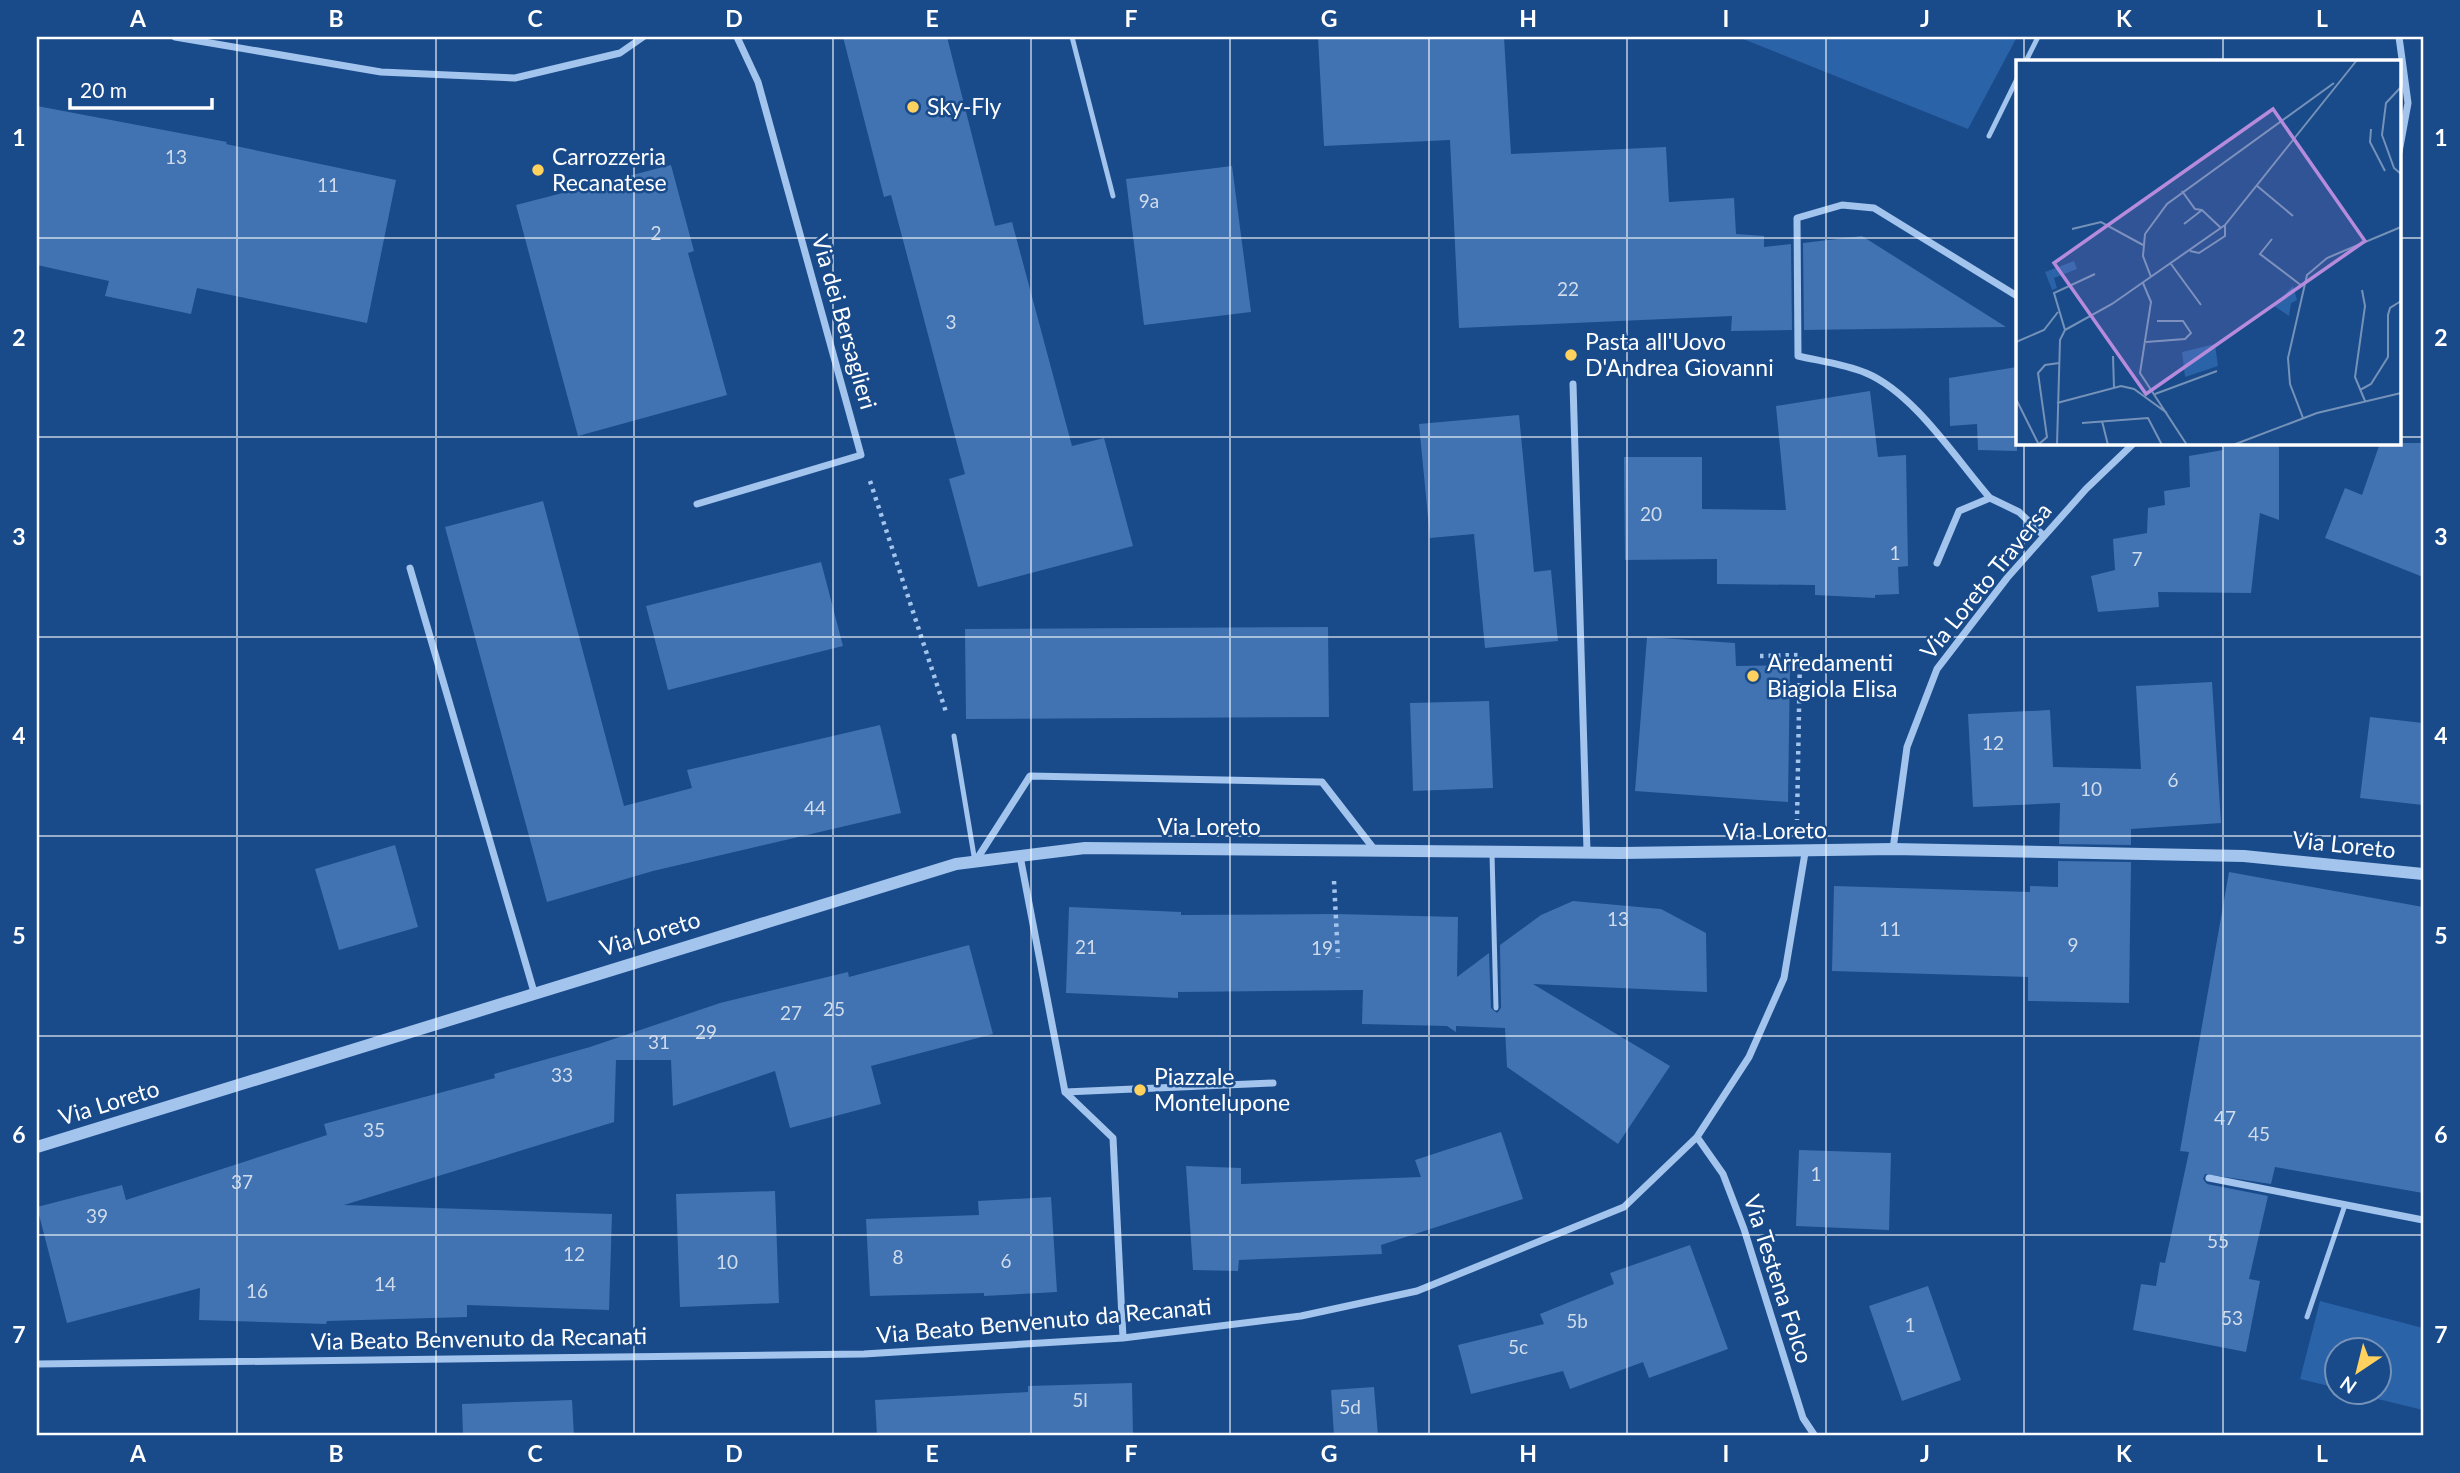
<svg xmlns="http://www.w3.org/2000/svg" width="2460" height="1473" viewBox="0 0 2460 1473" font-family="Lato,sans-serif">
	<rect width="100%" height="100%" fill="#194a8a"/>
	<path fill="#2b63a8" d="M1738,37H2017L1968,129Z
		M2320,1301L2423,1328V1410L2353,1393L2380,1392V1350H2338L2337,1388L2300,1379Z"/>
	<path fill="#4173b2" d="M843,37H947L995,226L1012,222L1072,446L1104,438L1133,546L978,587L949,479L965,474L891,195L884,197Z
		M1318,37H1504L1511,154L1666,147L1669,202L1734,198L1736,234L1764,236V247L1791,244L1792,330L1731,331L1732,316L1459,328L1450,140L1324,146Z
		M37,106L227,142L226,144L396,180L367,323L197,288L191,314L105,296L109,281L37,265Z
		M671,165L694,251L688,253L727,395L578,436L516,205Z
		M1232,166L1251,312L1144,325L1126,179Z
		M1862,236L2006,327L1804,330L1803,243Z
		M2017,367V451L1978,450L1977,424L1950,426L1949,378Z
		M1870,391L1878,457L1906,455L1908,566L1898,567L1899,594L1875,595V598L1815,595V585L1717,584V559L1625,560L1624,457H1702V509L1786,510L1776,406Z
		M1519,415L1534,572L1551,570L1558,641L1485,648L1474,534L1430,538L1419,424Z
		M2224,443H2279V520L2260,513L2251,593L2158,592L2159,607L2098,612L2091,576L2115,570L2113,539L2147,533L2148,508L2165,505L2164,491L2190,487L2189,456L2223,450Z
		M2380,443H2423V577L2325,538L2345,488L2362,495Z
		M543,501L624,806L692,788L687,770L880,725L901,813L653,871L547,902L445,527Z
		M821,562L843,646L668,690L646,606Z
		M1328,627L1329,717L966,719L965,629Z
		M1647,637L1735,643L1736,666L1790,665L1788,802L1635,791Z
		M2212,682L2221,823L2131,829V845L2059,844L2060,803L1973,807L1968,714L2050,710L2053,767L2141,769L2136,686Z
		M1489,701L1493,788L1413,791L1410,703Z
		M2370,717L2423,723V805L2360,798Z
		M395,845L418,927L339,950L315,869Z
		M2058,861L2131,862L2129,1003L2028,1001V977L1832,971L1834,886L2030,892V886L2058,887Z
		M2229,872L2423,907V1193L2275,1167L2271,1184L2205,1174L2203,1179L2207,1184L2268,1196L2249,1279L2260,1281L2246,1352L2133,1330L2141,1284L2156,1286L2160,1262L2165,1263L2189,1152L2180,1151Z
		M1573,901L1661,909L1706,933L1707,992L1533,984L1670,1066L1618,1144L1507,1067L1505,1028L1456,1026V1032L1447,1026L1362,1024L1363,990L1178,992V998L1066,993L1069,907L1181,912V915L1335,914L1458,917L1457,977L1489,953L1491,1008L1497,1013L1501,1008L1500,945L1541,915Z
		M969,945L993,1034L871,1066L881,1104L790,1128L775,1071L673,1106L671,1060H616L614,1122L344,1205L612,1214L609,1310L467,1305V1317L327,1321L326,1324L199,1320L200,1288L67,1323L37,1207L122,1185L126,1200L327,1135L324,1124L495,1078L494,1074L590,1047L720,1003L848,972L849,977Z
		M1501,1132L1523,1199L1381,1245L1382,1254L1239,1260L1238,1271L1193,1270L1186,1166L1241,1168V1184L1421,1177L1415,1160Z
		M1799,1150L1891,1153L1889,1230L1796,1226Z
		M775,1191L779,1303L680,1307L676,1194Z
		M1051,1197L1057,1292L984,1296V1293L870,1296L866,1219L979,1215L978,1201Z
		M1690,1245L1728,1349L1649,1378L1643,1362L1570,1389L1563,1371L1471,1394L1458,1345L1544,1324L1540,1314L1614,1284L1610,1273Z
		M1928,1286L1961,1380L1902,1401L1869,1306Z
		M1132,1383L1133,1436H877L875,1400L1028,1392V1386Z
		M1374,1387L1378,1436H1334L1331,1390Z
		M572,1400L574,1436H463L462,1404Z"/>
	<g fill="none" stroke-linecap="round" stroke-linejoin="round">
		<path stroke="#a2c4ed" stroke-width="4.5" stroke-dasharray="3.5 5" stroke-linecap="butt" d="M870,481L946,712
			M1760,656L1800,655L1797,820
			M1334,881L1338,958"/>
		<path stroke="#a2c4ed" stroke-width="5" d="M1072,37L1113,196
			M2026,61L2038,37
			M1989,136L2017,79
			M954,736L975,862
			M1492,854L1496,1008
			M2307,1317L2345,1205"/>
		<path stroke="#a2c4ed" stroke-width="7" d="M175,37L381,72L515,78L620,53L643,37
			M2399,152L2408,103L2399,37
			M1573,384L1587,851
			M1990,498C1956,459 1914,393 1866,373C1845,364 1820,361 1798,356L1797,218L1842,205L1874,208L2017,296
			M697,504L861,455L758,82L737,37
			M1937,563L1959,511L1990,498L2019,512L2044,536
			M410,568L534,992
			M1893,849L1907,747L1937,669L2007,578L2086,489L2134,443
			M1020,856L1065,1092L1273,1083
			M975,862L1030,776L1322,782L1374,849
			M1065,1092L1113,1138L1123,1338
			M1697,1137L1723,1174L1744,1229L1803,1418L1815,1436
			M2209,1178L2423,1220
			M37,1364L864,1354L1123,1338L1301,1316L1417,1291L1624,1207L1697,1137L1749,1057L1784,978L1805,853"/>
		<path stroke="#a2c4ed" stroke-width="12" d="M37,1147L956,864L1085,848L1621,853L1893,849L2244,856L2423,874"/>
	</g>
	<path fill="none" stroke="#fff" stroke-width="2" stroke-opacity="0.55" d="M237,37V1436M436,37V1436M634,37V1436M833,37V1436M1031,37V1436M1230,37V1436M1429,37V1436M1627,37V1436M1826,37V1436M2024,37V61M2223,37V61M37,238H2017M2399,238H2423M37,437H2017M2399,437H2423M2024,443V1436M2223,443V1436M37,637H2423M37,836H2423M37,1036H2423M37,1235H2423"/>
	<g fill="#ffd15e" stroke="#194a8a" stroke-width="2.5">
		<circle cx="913" cy="107" r="7"/>
		<circle cx="538" cy="170" r="7"/>
		<circle cx="1571" cy="355" r="7"/>
		<circle cx="1753" cy="676" r="7"/>
		<circle cx="1140" cy="1090" r="7"/>
	</g>
	<g text-anchor="middle" stroke-width="5" stroke-linejoin="round" paint-order="stroke">
		<g font-size="19" fill="#d0dcec">
			<text x="176" y="164">13</text>
			<text x="328" y="192">11</text>
			<text x="1149" y="208">9a</text>
			<text x="656" y="240">2</text>
			<text x="1568" y="296">22</text>
			<text x="951" y="329">3</text>
			<text x="1651" y="521">20</text>
			<text x="1895" y="560">1</text>
			<text x="2137" y="566">7</text>
			<text x="1993" y="750">12</text>
			<text x="2173" y="787">6</text>
			<text x="2091" y="796">10</text>
			<text x="815" y="815">44</text>
			<text x="1618" y="926">13</text>
			<text x="1890" y="936">11</text>
			<text x="2073" y="952">9</text>
			<text x="1086" y="954">21</text>
			<text x="1322" y="955">19</text>
			<text x="834" y="1016">25</text>
			<text x="791" y="1020">27</text>
			<text x="706" y="1039">29</text>
			<text x="659" y="1049">31</text>
			<text x="562" y="1082">33</text>
			<text x="2225" y="1125">47</text>
			<text x="374" y="1137">35</text>
			<text x="2259" y="1141">45</text>
			<text x="1816" y="1181">1</text>
			<text x="242" y="1189">37</text>
			<text x="97" y="1223">39</text>
			<text x="2218" y="1248">55</text>
			<text x="574" y="1261">12</text>
			<text x="898" y="1264">8</text>
			<text x="1006" y="1268">6</text>
			<text x="727" y="1269">10</text>
			<text x="385" y="1291">14</text>
			<text x="257" y="1298">16</text>
			<text x="2232" y="1325">53</text>
			<text x="1577" y="1328">5b</text>
			<text x="1910" y="1332">1</text>
			<text x="1518" y="1354">5c</text>
			<text x="1080" y="1407">5l</text>
			<text x="1350" y="1414">5d</text>
		</g>
		<g font-size="23" fill="#fff" stroke="#194a8a" text-anchor="start">
			<text x="927" y="115">Sky-Fly</text>
			<text x="552" y="165">Carrozzeria<tspan x="552" dy="26">Recanatese</tspan></text>
			<text x="1585" y="350">Pasta all'Uovo<tspan x="1585" dy="26">D'Andrea Giovanni</tspan></text>
			<text x="1767" y="671">Arredamenti<tspan x="1767" dy="26">Biagiola Elisa</tspan></text>
			<text x="1154" y="1085">Piazzale<tspan x="1154" dy="26">Montelupone</tspan></text>
		</g>
		<g font-size="23" fill="#fff" stroke="#194a8a">
			<text transform="translate(844 322) rotate(74)" y="8">Via dei Bersaglieri</text>
			<text transform="translate(1986 581) rotate(-51)" y="8">Via Loreto Traversa</text>
			<text x="1209" y="835">Via Loreto</text>
			<text transform="translate(1775 831) rotate(-1)" y="8">Via Loreto</text>
			<text transform="translate(2344 845) rotate(6)" y="8">Via Loreto</text>
			<text transform="translate(650 934) rotate(-17)" y="8">Via Loreto</text>
			<text transform="translate(109 1103) rotate(-17)" y="8">Via Loreto</text>
			<text transform="translate(1778 1279) rotate(72)" y="8">Via Testena Folco</text>
			<text transform="translate(1044 1321) rotate(-5)" y="8">Via Beato Benvenuto da Recanati</text>
			<text transform="translate(479 1339) rotate(-1)" y="8">Via Beato Benvenuto da Recanati</text>
		</g>
	</g>
	<g transform="translate(2016 60)">
		<rect width="385" height="385" fill="#194a8a"/>
		<path d="M58,201L61,209L38,218L41,228L36,230L29,212ZM277,226L281,240L275,243L273,256L258,246ZM199,284L202,306L169,317L166,292Z" fill="#2b63a8"/>
		<path fill="none" stroke="#7592b9" stroke-width="2" d="M385,27L370,43L366,75L378,108L385,114M355,69L354,82L369,111M240,125L277,156M166,131L179,149L186,150M168,164L186,150L205,168M56,169L85,162L127,185M256,179L244,194L286,226M174,191L183,193L209,176V165M155,204L185,245M135,217L127,196L129,174L151,144L318,23M127,223L135,242L124,313L171,385M346,230L349,246L339,317L349,341M49,270L96,244L209,165L341,0M0,282L28,270L42,252M130,282L169,279L175,273L167,261H141M97,296L98,328M344,330L355,324L372,297V255L374,248L385,241M139,334L201,311M0,339L23,385M41,343L105,326L118,329L151,353M287,358L274,324L272,298L291,215L311,198L385,167M86,361L92,385M66,363L132,358L146,385M23,384L31,377L22,313L29,305L43,303M41,385L44,280L49,270L38,233L79,214M217,385L301,353L385,333"/>
		<path fill="#b68bdc" fill-opacity="0.15" stroke="#b68bdc" stroke-width="3.5" d="M257,49L349,181L130,334L38,203Z"/>
		<rect width="385" height="385" fill="none" stroke="#fff" stroke-width="3.5"/>
	</g>
	<rect width="2460" height="1473" fill="none" stroke="#194a8a" stroke-width="77"/>
	<g transform="translate(2358 1371) rotate(215)"><circle r="33" fill="#194a8a" stroke="#7592b9" stroke-width="2"/>
	<path d="M0-5L12 26L0 18L-12 26Z" fill="#ffd15e"/>
	<text y="-10" font-size="19" font-weight="bold" text-anchor="middle" fill="#ffffff">N</text>
	</g>
	<path d="M70 98v10h142v-10" fill="none" stroke="#ffffff" stroke-width="3.5"/>
	<text x="80" y="98" font-size="21" fill="#ffffff" stroke="#194a8a" stroke-width="5" paint-order="stroke">20 m</text>
	<rect x="38" y="38" width="2384" height="1396" fill="none" stroke="#fff" stroke-width="2.5"/>
	<g font-size="23" text-anchor="middle" font-weight="bold" fill="#fff">
		<text x="138" y="27">A</text>
		<text x="336" y="27">B</text>
		<text x="535" y="27">C</text>
		<text x="734" y="27">D</text>
		<text x="932" y="27">E</text>
		<text x="1131" y="27">F</text>
		<text x="1329" y="27">G</text>
		<text x="1528" y="27">H</text>
		<text x="1726" y="27">I</text>
		<text x="1925" y="27">J</text>
		<text x="2124" y="27">K</text>
		<text x="2322" y="27">L</text>
		<text x="19" y="146">1</text>
		<text x="2441" y="146">1</text>
		<text x="19" y="346">2</text>
		<text x="2441" y="346">2</text>
		<text x="19" y="545">3</text>
		<text x="2441" y="545">3</text>
		<text x="19" y="744">4</text>
		<text x="2441" y="744">4</text>
		<text x="19" y="944">5</text>
		<text x="2441" y="944">5</text>
		<text x="19" y="1143">6</text>
		<text x="2441" y="1143">6</text>
		<text x="19" y="1343">7</text>
		<text x="2441" y="1343">7</text>
		<text x="138" y="1462">A</text>
		<text x="336" y="1462">B</text>
		<text x="535" y="1462">C</text>
		<text x="734" y="1462">D</text>
		<text x="932" y="1462">E</text>
		<text x="1131" y="1462">F</text>
		<text x="1329" y="1462">G</text>
		<text x="1528" y="1462">H</text>
		<text x="1726" y="1462">I</text>
		<text x="1925" y="1462">J</text>
		<text x="2124" y="1462">K</text>
		<text x="2322" y="1462">L</text>
	</g>
</svg>
